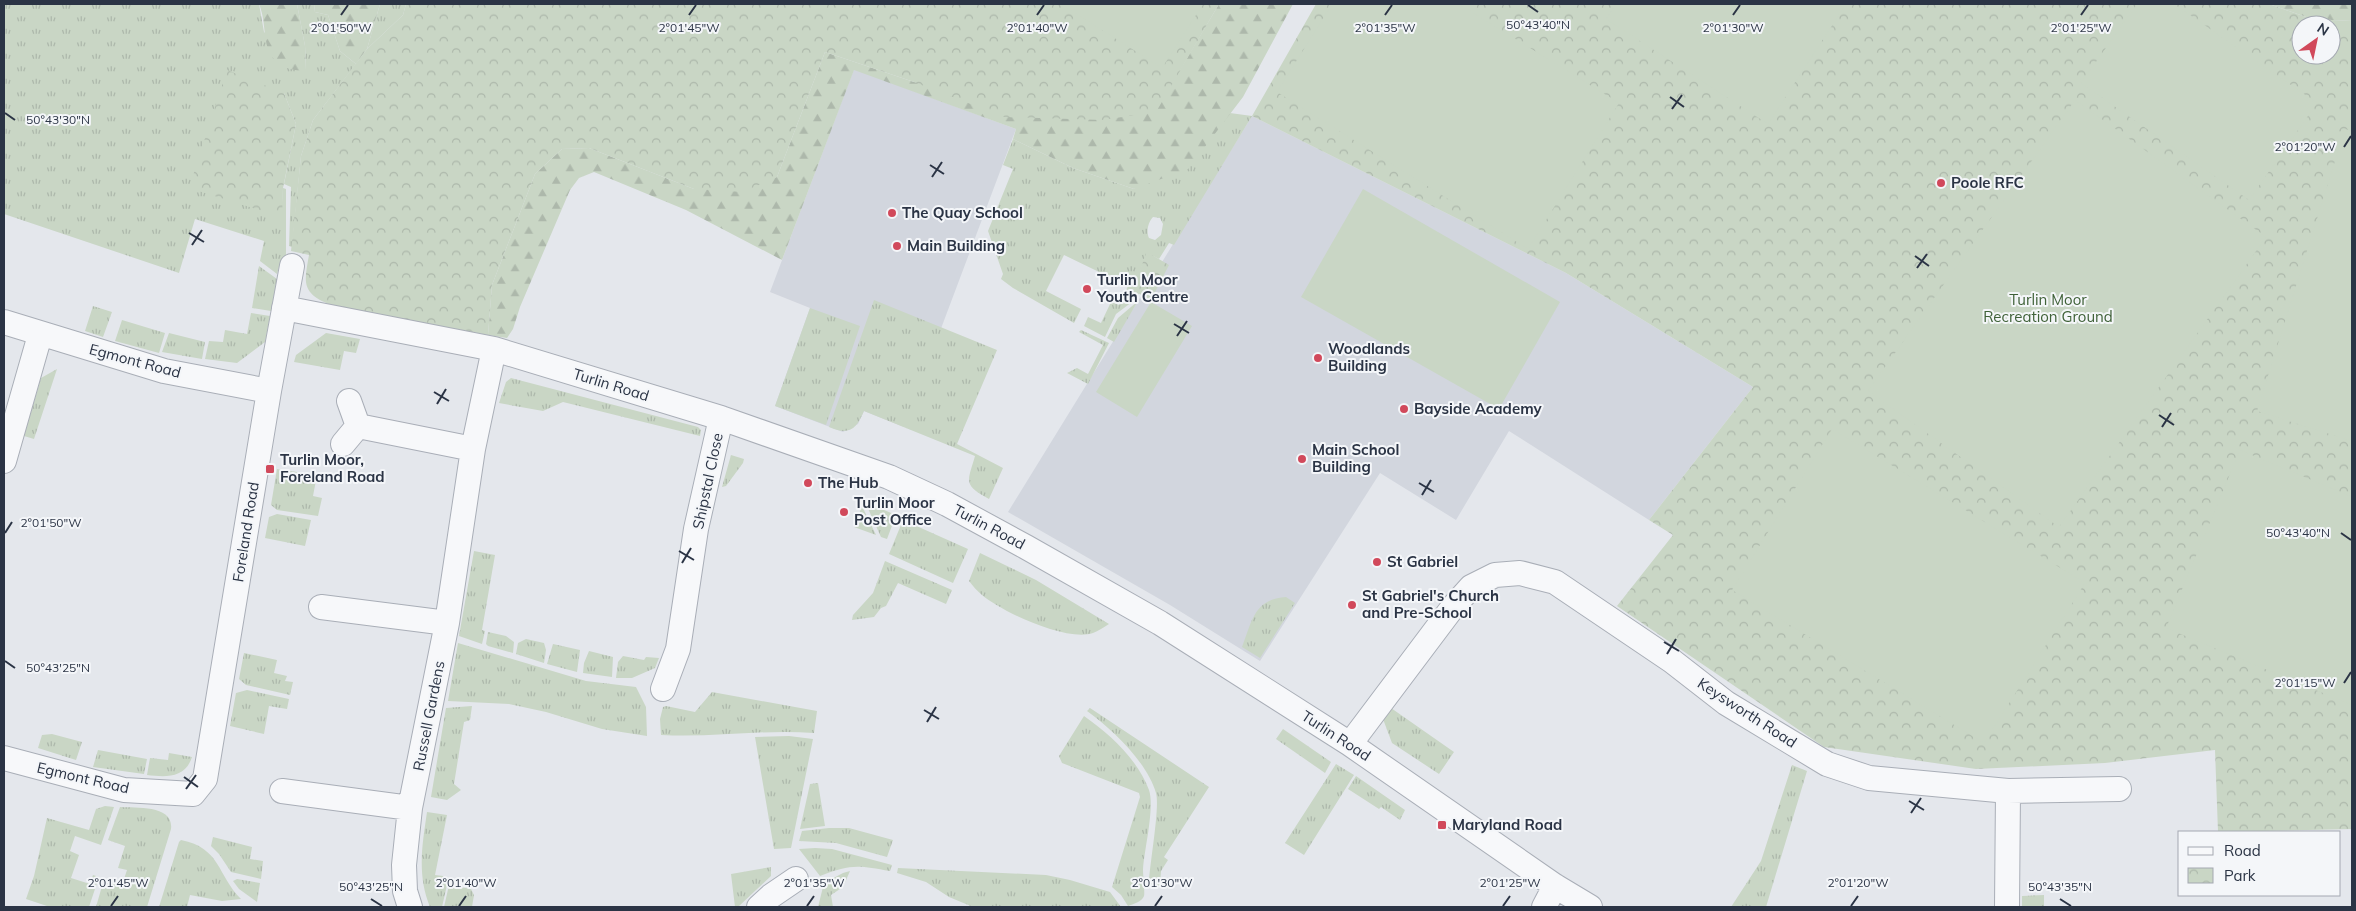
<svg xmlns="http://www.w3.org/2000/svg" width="2356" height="911" viewBox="0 0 2356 911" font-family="Mulish,sans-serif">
	<defs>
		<pattern id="grass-tufts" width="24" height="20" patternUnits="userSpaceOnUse" patternTransform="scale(1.25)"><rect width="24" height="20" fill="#c9d6c5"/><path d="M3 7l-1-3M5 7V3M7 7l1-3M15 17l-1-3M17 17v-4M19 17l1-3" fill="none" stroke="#adb8ab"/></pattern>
		<pattern id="forest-firs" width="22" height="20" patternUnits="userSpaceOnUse" patternTransform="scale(1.25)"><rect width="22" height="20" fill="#c9d6c5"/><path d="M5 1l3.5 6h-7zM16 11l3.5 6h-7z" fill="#adb8ab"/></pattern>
		<pattern id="park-crowns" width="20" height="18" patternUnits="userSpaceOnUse" patternTransform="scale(1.25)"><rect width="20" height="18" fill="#c9d6c5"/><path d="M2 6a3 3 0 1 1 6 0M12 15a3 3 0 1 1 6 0" fill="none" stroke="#adb8ab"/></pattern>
	</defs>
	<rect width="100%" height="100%" fill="#e4e7ec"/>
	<path fill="#d2d6de" d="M854,69L1016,129L904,427L864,411L858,424L843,432L775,406L810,308L770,292Z
		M1252,116L1566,273L1753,387L1649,520L1509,431L1456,520L1380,473L1260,661L1170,605L1008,512Z"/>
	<path fill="url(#grass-tufts)" fill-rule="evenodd" d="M4,4H259L264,32L306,70L305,46L297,4H314L315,12L328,15L340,51L356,64L313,120L301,156L292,247L289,246L291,187L284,184L296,124L284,93L281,217L283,188L286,189V255L284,265L279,267L277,274L260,261L264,241L195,219L179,273L4,214Z
		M380,4H406L403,15L367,49Z
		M1230,113L1252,116L1174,245L1169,243L1159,259L1147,253L1133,290L1139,293L1136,299L1116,314L1105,337L1084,326L1088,317L1101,323L1111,302L1119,305L1128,286L1064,255L1046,291L1081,309L1074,323L1013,288L1001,279L1003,274L988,231L1013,169L1003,165L1013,139L1073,168L1134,189ZM1153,217L1160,218L1163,224L1161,235L1155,240L1149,238C1146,232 1148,222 1153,217Z
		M259,266L277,279L271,311L252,308Z
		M874,300L997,350L957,444L1003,468L989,499C962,485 968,481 975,456L864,411C856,429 850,436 829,427Z
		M1138,301L1114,342L1107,338L1118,318Z
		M93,306L112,312L103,337L85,331Z
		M810,308L860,326L826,425L775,406Z
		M251,313L270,316L265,342L237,363L205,359L209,341L223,342L225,330L247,334Z
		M122,320L165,333L159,353L115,341Z
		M1081,330L1109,343L1088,384L1067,373L1077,368L1088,374L1103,345L1079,332Z
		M169,333L205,342L202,359L162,352Z
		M326,333L360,339L356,353L344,351L340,370L294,362L296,355Z
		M57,369L34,439L24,436L41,378Z
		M511,378L698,427L701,430L700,436L563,402L543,411L499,403L506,382Z
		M731,455L744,459L743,463L726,486L722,487Z
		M277,469L317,475L313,496L322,498L318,516L277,510L271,505Z
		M865,502L896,515L887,539L881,537Z
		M862,506L876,535L854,527Z
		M277,514L311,520L305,546L265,538L269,517Z
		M903,520L968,549L953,583L889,554Z
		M474,551L495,555L482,630L485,631L482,644L459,636Z
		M980,553L1036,580L1109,624C1104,627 1098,631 1093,633C1067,642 1002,612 982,595C977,591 973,586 969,581Z
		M885,561L952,590L946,604L898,583L886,606L881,608L874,617L852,620L853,615L873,593Z
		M1286,597L1295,603L1260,658L1242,647C1252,621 1254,599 1286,597Z
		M488,632L506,636L514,642L513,653L488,646L486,644Z
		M526,639L544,643L546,650L544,663L516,654L518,643Z
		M458,643L586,681L636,687L646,707L647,736L602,729L546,712L509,704L448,701Z
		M553,644L580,650L577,672L547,664Z
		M589,651L613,657L612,677L583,673L584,663Z
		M244,653L277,660L274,673L287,676L285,681L293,682L290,695L246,685L239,679Z
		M623,656L644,660L646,657L659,658L655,668L632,678H616L618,662Z
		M247,690L289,699L287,709L269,706L264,734L230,726L236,693Z
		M712,692L817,711L814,733C762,729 712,738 661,735L660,719L663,707L666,706L695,712Z
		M472,706L470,720L464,722L454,784L461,790L447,800L431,797L446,708Z
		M1090,708L1209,787L1164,857L1168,860L1161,871L1160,886L1151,885L1149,881C1150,862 1160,807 1156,793C1147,762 1112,729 1087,711Z
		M1391,708L1454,752L1439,774L1392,743L1383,719Z
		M1084,716C1110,734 1138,760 1149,790C1155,808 1144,850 1143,870C1143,876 1145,893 1144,896C1142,902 1133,904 1128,906L1121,895L1112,887L1140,797L1139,793L1062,763L1059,756Z
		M1283,729L1331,762L1325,773L1276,739Z
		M52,734L82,742L76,760L38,748L42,735Z
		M789,736L813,739L791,848L774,849L755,737Z
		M98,750L147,759L144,774L93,767Z
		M169,753L192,757C185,779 165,777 147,775L150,758L168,760Z
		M1336,764L1354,775L1304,855L1285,843Z
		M1792,765L1807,771L1766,907H1731L1761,861Z
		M1356,776L1405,810L1400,820L1381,807L1379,809L1348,789Z
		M818,783L825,826L800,829L810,784Z
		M105,806L114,807L101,845L75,836L70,851L79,855L71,878L90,884L93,875L99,877L89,907H50L26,899L34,876L47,818L89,830L96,809Z
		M120,807C137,808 174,805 171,829L147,907H96L104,879L122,885L127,870L118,868L125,846L108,840Z
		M427,812L447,815L435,875L443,876L447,885L442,907H430C417,875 422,846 427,812Z
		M829,828H849L893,840L887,857L836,843L799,841L802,831Z
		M213,837L252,847L250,859L263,861L261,879L231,872L219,854L211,846Z
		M181,840C221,848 217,875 241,899L222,901L190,895L187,907H159L179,842Z
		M815,848L832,849L892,865L890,871C858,865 850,864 820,876L799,849Z
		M771,867V876L738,907H735L731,874Z
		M898,868L1046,875L1070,880L1110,892L1121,907H973L949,897L926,882L897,873Z
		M850,871L843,887L831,895L833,907H818L824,883L843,873Z
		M237,879L260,883L257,902L239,889L233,881Z
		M449,885L471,889L474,895L472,907H444Z
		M2044,895V907H2022V896Z"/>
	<path fill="url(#forest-firs)" d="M259,4H297L305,46L306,70C298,71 294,70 287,68C258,57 269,27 259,4Z
		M314,4H380L367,49L356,64L340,51L328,15L315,12Z
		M1219,4H1293L1243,97L1188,169L1134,189L1073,168L1013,139L1016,129L854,70L782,260L686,210L594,172L579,178L570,190L520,307L513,329L507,338L488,335L492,285L535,174L562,149L589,148L694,189L777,177L825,52L914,82L1155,112Z
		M2269,4H2352V21L2312,19Z"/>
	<path fill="url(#park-crowns)" fill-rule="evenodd" d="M406,4H1219L1156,112L1102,120L1004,117L914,82L825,52L777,177L743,192L694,189L589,148L562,149L535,174L492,285L488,335L331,305C301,293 304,283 309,255L291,251L301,156L313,120L367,49L403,15Z
		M1316,4H2269L2312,19L2352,21V829L2218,832L2215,750L2105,763L1976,769L1824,747L1617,606L1673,535L1649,520L1753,387L1566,273L1252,116ZM2301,25H2331V55H2301Z
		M227,70L284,93L296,124L283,188L282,217L189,188Z
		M1147,252L1169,265L1154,294L1149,299L1132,290Z"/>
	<path fill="#c9d6c5" d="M1061,4H1203L1162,68Z
		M1332,4H1459L1619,103L1528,249L1277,92Z
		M1616,4H1846L1768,124L1606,19Z
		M2137,4H2174L2317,103L2249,200L2081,83Z
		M2075,100L2266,237L2059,527L1868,391Z
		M2345,129L2352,131V441L2257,411Z
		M1363,189L1560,302L1499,409L1301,297Z
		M1151,302L1192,326L1137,417L1096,392Z
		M1832,429L2085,583L1984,743L1732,590Z
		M2240,450L2352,497V705L2166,628Z"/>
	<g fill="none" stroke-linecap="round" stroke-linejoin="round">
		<g stroke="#a9aeb7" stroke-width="26">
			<path id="minor" d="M284,308L494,349L721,418L889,477L947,504L1026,547L1160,623L1350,744L1555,886L1590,907
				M4,322L164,371L269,391
				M349,401L358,426
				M343,444L358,426L473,449
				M4,461L40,335
				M321,607L447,623
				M663,689L678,649L696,529L721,418
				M1350,744L1453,607L1471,587L1495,575L1520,573L1555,582L1672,661L1726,703L1827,764L1869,778L2008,791L2119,789
				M4,758L124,790L193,794L205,779L269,391L292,266
				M282,791L410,808
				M410,907L405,891L404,865L410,808L447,623L473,449L494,349
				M759,907L771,896L796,879
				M1544,907L1555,886
				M2007,907L2008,791"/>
		</g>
		<use href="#minor" stroke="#f7f8fa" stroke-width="24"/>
	</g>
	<path fill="none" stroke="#2b3445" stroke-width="2" d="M1528,5L1538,12M341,15L348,5M689,15L696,5M1037,15L1044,5M1385,15L1392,5M1733,15L1740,5M2081,15L2088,5M1670,97L1684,107M1672,109L1682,95M5,113L15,120M2344,147L2351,136M930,165L944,174M932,177L942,162M189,233L204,242M192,245L202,230M1915,256L1929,266M1917,268L1927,254M1174,324L1189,333M1177,336L1187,321M434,392L449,401M437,404L446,389M2159,415L2174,425M2162,427L2171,413M1419,483L1434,492M1422,495L1431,480M5,533L12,522M2341,533L2351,540M679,551L694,560M682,563L691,548M1664,642L1679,651M1667,654L1676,639M5,661L15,668M2344,683L2351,672M924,710L939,719M927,722L936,707M184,777L198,787M186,789L196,775M1909,801L1924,810M1911,813L1921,798M371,899L382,906M2060,899L2071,906M111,906L118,896M459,906L466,896M807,906L814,896M1155,906L1162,896M1503,906L1510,896M1851,906L1858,896"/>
	<g fill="#d1495b" stroke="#f4f6f9" stroke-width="2">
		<circle cx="1941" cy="183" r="5"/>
		<circle cx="892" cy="213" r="5"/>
		<circle cx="897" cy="246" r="5"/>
		<circle cx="1087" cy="289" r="5"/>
		<circle cx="1318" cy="358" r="5"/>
		<circle cx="1404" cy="409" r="5"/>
		<circle cx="1302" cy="459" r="5"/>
		<rect x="265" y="464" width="10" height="10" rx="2.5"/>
		<circle cx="808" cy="483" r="5"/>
		<circle cx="844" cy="512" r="5"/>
		<circle cx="1377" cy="562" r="5"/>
		<circle cx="1352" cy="605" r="5"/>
		<rect x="1437" y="820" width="10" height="10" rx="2.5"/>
	</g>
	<g text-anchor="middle" stroke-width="4" stroke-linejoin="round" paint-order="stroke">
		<g font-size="15" font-weight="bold" fill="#2b3445" stroke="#f4f6f9" text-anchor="start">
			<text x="1951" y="188">Poole RFC</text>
			<text x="902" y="218">The Quay School</text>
			<text x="907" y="251">Main Building</text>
			<text x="1097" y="285">Turlin Moor<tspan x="1097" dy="17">Youth Centre</tspan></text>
			<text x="1328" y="354">Woodlands<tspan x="1328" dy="17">Building</tspan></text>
			<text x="1414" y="414">Bayside Academy</text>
			<text x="1312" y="455">Main School<tspan x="1312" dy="17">Building</tspan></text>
			<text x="280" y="465">Turlin Moor,<tspan x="280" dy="17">Foreland Road</tspan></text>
			<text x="818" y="488">The Hub</text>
			<text x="854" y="508">Turlin Moor<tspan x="854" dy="17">Post Office</tspan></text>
			<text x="1387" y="567">St Gabriel</text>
			<text x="1362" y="601">St Gabriel's Church<tspan x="1362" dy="17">and Pre-School</tspan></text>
			<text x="1452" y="830">Maryland Road</text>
		</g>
		<g font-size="15" fill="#3f6138" stroke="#f4f6f9">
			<text x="2048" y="305">Turlin Moor<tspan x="2048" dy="17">Recreation Ground</tspan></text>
		</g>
		<g font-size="15" fill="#2b3445" stroke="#f4f6f9">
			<text transform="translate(135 361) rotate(15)" y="5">Egmont Road</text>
			<text transform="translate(611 385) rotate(17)" y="5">Turlin Road</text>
			<text transform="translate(708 481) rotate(-78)" y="5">Shipstal Close</text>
			<text transform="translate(989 527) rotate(28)" y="5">Turlin Road</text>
			<text transform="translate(246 532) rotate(-81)" y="5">Foreland Road</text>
			<text transform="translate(1747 713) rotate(33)" y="5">Keysworth Road</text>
			<text transform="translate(429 716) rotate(-79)" y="5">Russell Gardens</text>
			<text transform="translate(1336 736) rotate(33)" y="5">Turlin Road</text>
			<text transform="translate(83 778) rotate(13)" y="5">Egmont Road</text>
		</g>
	</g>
	<g font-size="12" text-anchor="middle" fill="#2b3445" stroke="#f4f6f9" stroke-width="4" stroke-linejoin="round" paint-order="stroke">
		<text x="1538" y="29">50°43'40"N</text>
		<text x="689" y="32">2°01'45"W</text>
		<text x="1037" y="32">2°01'40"W</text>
		<text x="341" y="32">2°01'50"W</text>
		<text x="1385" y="32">2°01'35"W</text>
		<text x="1733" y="32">2°01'30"W</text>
		<text x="2081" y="32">2°01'25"W</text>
		<text x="58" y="124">50°43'30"N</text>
		<text x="2305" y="151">2°01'20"W</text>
		<text x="51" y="527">2°01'50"W</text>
		<text x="2298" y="537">50°43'40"N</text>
		<text x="58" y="672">50°43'25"N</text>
		<text x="2305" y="687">2°01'15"W</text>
		<text x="118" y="887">2°01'45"W</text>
		<text x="466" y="887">2°01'40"W</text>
		<text x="814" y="887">2°01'35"W</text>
		<text x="1162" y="887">2°01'30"W</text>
		<text x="1510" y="887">2°01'25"W</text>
		<text x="1858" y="887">2°01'20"W</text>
		<text x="371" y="891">50°43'25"N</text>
		<text x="2060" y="891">50°43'35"N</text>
	</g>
	<rect width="2356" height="911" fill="none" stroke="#2b3445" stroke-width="10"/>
	<rect x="2178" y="831" width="162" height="65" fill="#f4f6f9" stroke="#a4a8b1"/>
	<rect x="2188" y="847" width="25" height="8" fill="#f7f8fa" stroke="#a4a8b1"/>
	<text x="2224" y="856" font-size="15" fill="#2b3445">Road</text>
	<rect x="2188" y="868" width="25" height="15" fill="url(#park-crowns)" stroke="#a4a8b1"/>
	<text x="2224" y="881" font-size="15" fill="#2b3445">Park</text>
	<g transform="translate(2316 40) rotate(33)"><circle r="24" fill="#f4f6f9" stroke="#a4a8b1"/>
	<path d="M0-4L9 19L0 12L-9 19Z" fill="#d1495b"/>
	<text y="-8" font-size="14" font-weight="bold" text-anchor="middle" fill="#2b3445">N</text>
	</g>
</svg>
